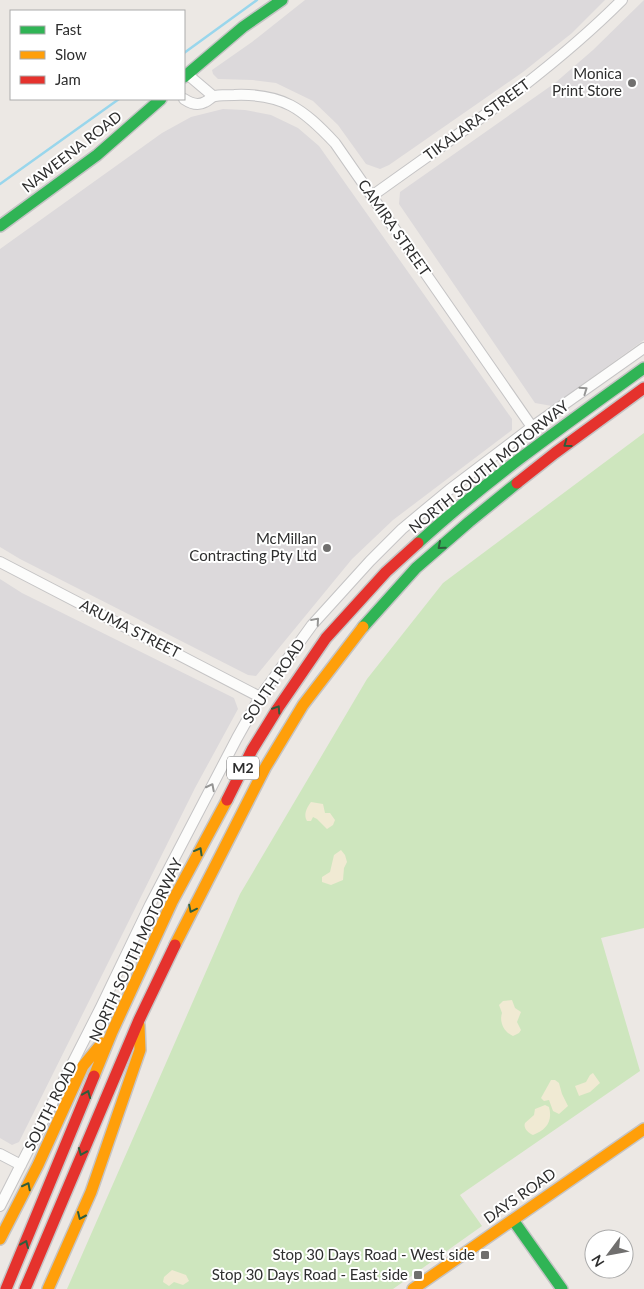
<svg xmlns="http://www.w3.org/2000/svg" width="644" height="1289" viewBox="0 0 644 1289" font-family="Lato,sans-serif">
	<rect width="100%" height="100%" fill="#ece8e4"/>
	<path fill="#dcd9db" d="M305,0H605L572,33L523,72L389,165L380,169L366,164L338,125L313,101L276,83L253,80L218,79L213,74L212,70L252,42Z
		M644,0V340L552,406L535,403L399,204L400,192L555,83L593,50Z
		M223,109L245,110L271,115L298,128L319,146L512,419V430L393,520L352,559L256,676L248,675L20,559L0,547V249L162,133L191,117Z
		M0,579L22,593L234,698L238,709L195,788L19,1142L12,1145L0,1138Z"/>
	<path fill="#cee6be" d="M644,433V928L601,938L640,1071L460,1195L482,1226L393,1289H67L240,894L367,679L443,583Z"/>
	<path fill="#f0ead3" d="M311,802L323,804L325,813H330L335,820L333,825L327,829L317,819L313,817L311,821H307C303,815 307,807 311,802Z
		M341,850L345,855L347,862L344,868L343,880L331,885L322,882V877L330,872L334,855Z
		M512,1000L515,1008L521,1012L517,1022L521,1030L519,1033L513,1036C504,1032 499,1022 502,1013L499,1005L503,1001Z
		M593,1073L600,1083L590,1092L579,1096L575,1086L586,1082L590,1075Z
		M551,1080H555L559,1083L562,1094L568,1106L559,1114L553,1111L549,1100L544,1101L541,1098Z
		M545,1105L549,1107C553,1122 546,1130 533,1135C528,1133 523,1128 525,1123L534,1115L535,1109Z
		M172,1270L186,1275L189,1281L183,1285L174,1282L169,1286L163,1282L164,1277Z"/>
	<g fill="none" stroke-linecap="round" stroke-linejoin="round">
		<path stroke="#99d6ec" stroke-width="2.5" d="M184,53L257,0
			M0,184L119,99"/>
		<g stroke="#c5c4c5" stroke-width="12">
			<path id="street" d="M187,74L213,96
				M184,99C190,103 198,106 205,102C209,100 211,97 215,96C221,95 228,95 234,95C283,93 303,109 335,143L532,427
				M372,196C458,134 547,75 622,0
				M0,562L260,697
				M0,1154L21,1165
				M0,1206L101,1007L150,905L237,738L260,697L312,625L370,561L402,529L449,490L532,427L644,348"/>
		</g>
		<g stroke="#c5c4c5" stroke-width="14">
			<path id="fast" d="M184,77L243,27L282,0
				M0,226L97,155L161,99
				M418,543C488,479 566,424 644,368
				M363,627L416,568L469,522L517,483
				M513,1220L562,1289"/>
		</g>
		<g stroke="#c5c4c5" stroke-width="14">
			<path id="slow" d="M175,945L265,768L303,705L363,627
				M94,1076L112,1032L172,902L227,800
				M0,1239L38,1165L83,1066L102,1043
				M48,1289L91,1192L140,1050L139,1025
				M413,1289L644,1129"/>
		</g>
		<g stroke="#c5c4c5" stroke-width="14">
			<path id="jam" d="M517,483L555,453L644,388
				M227,800L252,750L278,708L326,638L386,572L418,543
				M6,1289L94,1076
				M25,1289L139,1020L175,945"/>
		</g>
		<use href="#street" stroke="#fcfcfb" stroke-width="10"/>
		<use href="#fast" stroke="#30b455" stroke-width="11"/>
		<use href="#slow" stroke="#ff9f0a" stroke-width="11"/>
		<use href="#jam" stroke="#e5322d" stroke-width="11"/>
	</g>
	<defs><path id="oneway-chevron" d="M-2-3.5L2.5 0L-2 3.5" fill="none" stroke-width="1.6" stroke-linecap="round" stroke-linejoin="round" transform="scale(1.25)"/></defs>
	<g stroke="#959594">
		<use href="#oneway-chevron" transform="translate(584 390) rotate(-35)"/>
		<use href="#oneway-chevron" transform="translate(316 621) rotate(-49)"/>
		<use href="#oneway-chevron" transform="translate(211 787) rotate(-63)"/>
	</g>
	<g stroke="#2f5d3c">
		<use href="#oneway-chevron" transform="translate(567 444) rotate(144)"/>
		<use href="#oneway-chevron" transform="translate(441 546) rotate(139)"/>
		<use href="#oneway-chevron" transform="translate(277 709) rotate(-57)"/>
		<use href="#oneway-chevron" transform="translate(199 851) rotate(-61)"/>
		<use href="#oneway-chevron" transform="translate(192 909) rotate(116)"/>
		<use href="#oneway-chevron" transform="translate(87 1094) rotate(-68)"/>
		<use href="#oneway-chevron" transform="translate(82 1152) rotate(113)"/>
		<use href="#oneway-chevron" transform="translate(27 1186) rotate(-63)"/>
		<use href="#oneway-chevron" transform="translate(81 1216) rotate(114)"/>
		<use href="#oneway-chevron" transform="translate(25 1244) rotate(-67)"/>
	</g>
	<g fill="#706f6e" stroke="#fff" stroke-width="2">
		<circle cx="632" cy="83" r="5"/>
		<circle cx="327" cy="548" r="5"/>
		<rect x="480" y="1250" width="10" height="10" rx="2.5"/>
		<rect x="413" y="1270" width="10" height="10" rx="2.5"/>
	</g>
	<g text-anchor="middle" stroke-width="4" stroke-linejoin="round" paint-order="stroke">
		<rect fill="#fff" stroke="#6d6d6d" stroke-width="1" x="227" y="756.5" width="32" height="23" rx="4"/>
		<g font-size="14" font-weight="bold" fill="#2e2e2e">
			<text x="243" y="773">M2</text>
		</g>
		<g font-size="15" fill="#2e2e2e" stroke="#fff" text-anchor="end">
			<text x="622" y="79">Monica<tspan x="622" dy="17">Print Store</tspan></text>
			<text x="317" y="544">McMillan<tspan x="317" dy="17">Contracting Pty Ltd</tspan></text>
			<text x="475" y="1260">Stop 30 Days Road - West side</text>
			<text x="408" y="1280">Stop 30 Days Road - East side</text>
		</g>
		<g font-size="15" fill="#2e2e2e" stroke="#fff">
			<text transform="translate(477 120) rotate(-36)" y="5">TIKALARA STREET</text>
			<text transform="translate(72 152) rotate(-38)" y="5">NAWEENA ROAD</text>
			<text transform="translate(394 228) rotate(55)" y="5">CAMIRA STREET</text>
			<text transform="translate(489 467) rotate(-39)" y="5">NORTH SOUTH MOTORWAY</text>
			<text transform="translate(130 629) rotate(27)" y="5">ARUMA STREET</text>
			<text transform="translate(274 681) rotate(-56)" y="5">SOUTH ROAD</text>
			<text transform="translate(136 950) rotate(-65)" y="5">NORTH SOUTH MOTORWAY</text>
			<text transform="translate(51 1106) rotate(-63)" y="5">SOUTH ROAD</text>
			<text transform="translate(520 1196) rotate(-35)" y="5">DAYS ROAD</text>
		</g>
	</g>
	<rect x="10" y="10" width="175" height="90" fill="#ffffff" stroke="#ababab"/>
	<rect x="20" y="26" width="25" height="8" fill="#30b455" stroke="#ababab"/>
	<text x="55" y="35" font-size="15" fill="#2e2e2e">Fast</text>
	<rect x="20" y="51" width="25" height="8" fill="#ff9f0a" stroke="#ababab"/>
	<text x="55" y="60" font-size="15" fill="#2e2e2e">Slow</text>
	<rect x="20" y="76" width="25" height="8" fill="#e5322d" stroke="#ababab"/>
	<text x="55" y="85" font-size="15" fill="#2e2e2e">Jam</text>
	<g transform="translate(609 1254) rotate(238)"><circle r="24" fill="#ffffff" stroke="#ababab"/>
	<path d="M0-4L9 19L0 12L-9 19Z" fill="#706f6e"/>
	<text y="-8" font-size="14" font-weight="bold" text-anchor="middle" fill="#2e2e2e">N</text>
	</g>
</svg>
